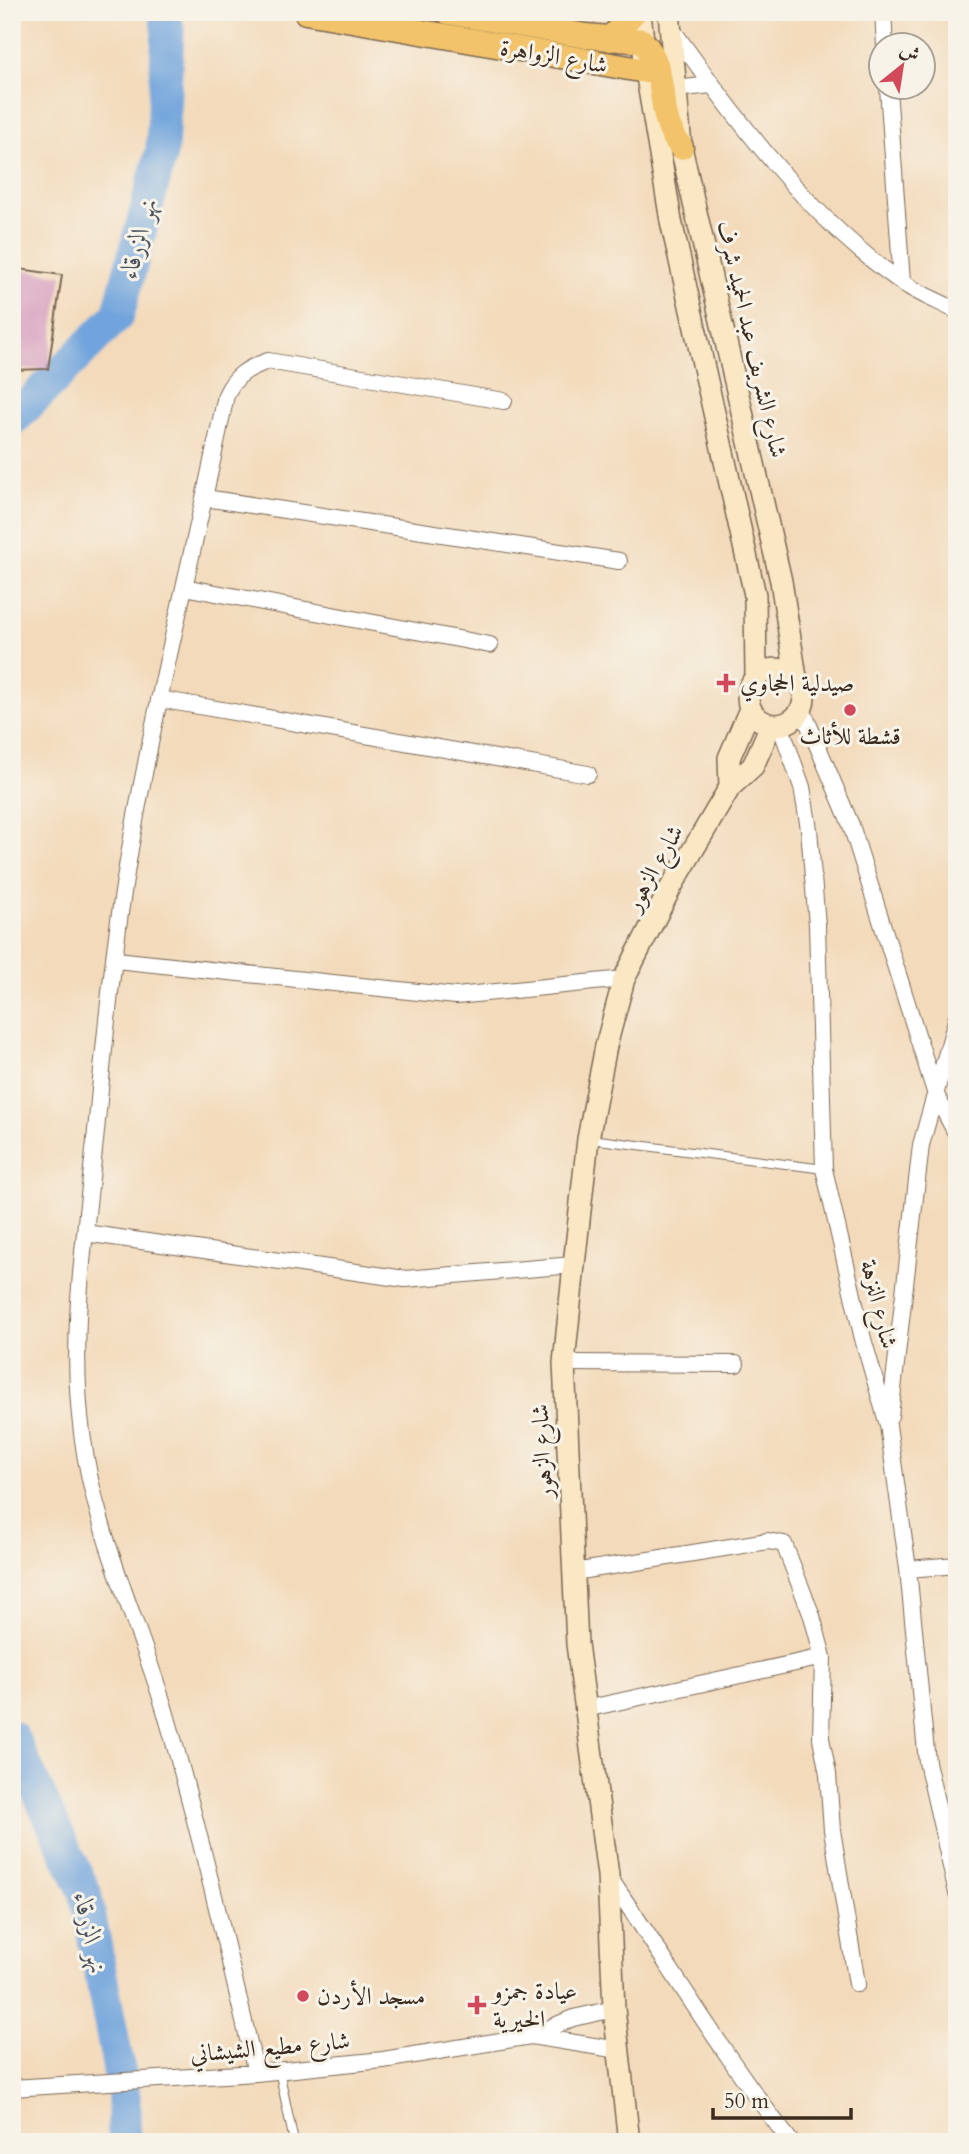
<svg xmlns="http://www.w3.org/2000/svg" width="969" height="2154" viewBox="0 0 969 2154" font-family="Cardo,Amiri,serif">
	<rect width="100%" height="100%" fill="#f7f3e8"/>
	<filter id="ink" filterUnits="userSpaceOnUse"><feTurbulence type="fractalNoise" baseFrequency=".0143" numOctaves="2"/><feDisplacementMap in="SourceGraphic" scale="14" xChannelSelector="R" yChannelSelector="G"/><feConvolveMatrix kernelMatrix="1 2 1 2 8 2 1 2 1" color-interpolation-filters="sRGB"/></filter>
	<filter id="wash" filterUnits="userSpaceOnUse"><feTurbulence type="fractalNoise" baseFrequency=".00686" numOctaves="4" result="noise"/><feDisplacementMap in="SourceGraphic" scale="28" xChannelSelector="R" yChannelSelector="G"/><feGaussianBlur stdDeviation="1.57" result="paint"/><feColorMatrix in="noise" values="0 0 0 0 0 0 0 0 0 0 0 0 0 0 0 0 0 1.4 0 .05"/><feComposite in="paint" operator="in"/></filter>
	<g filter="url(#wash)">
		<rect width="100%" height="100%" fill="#f3daba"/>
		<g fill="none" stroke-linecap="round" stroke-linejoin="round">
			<path stroke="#71a4dc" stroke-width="33" d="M12,421L118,315L162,150L168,31L165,12
				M12,1737L85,1892L124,2096V2142"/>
		</g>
		<g id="blocks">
			<path fill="#d79fbe" d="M12,268L62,275L48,369L12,370Z"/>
		</g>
	</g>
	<g filter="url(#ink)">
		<use href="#blocks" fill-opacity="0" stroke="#7b6855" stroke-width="2"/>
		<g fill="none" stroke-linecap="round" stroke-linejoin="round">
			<g stroke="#7b6855" stroke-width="10">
				<path id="service" d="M591,1139L824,1169
					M279,2070L294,2142"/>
			</g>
			<g stroke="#7b6855" stroke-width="18">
				<path id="minor" d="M883,12L885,46
					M671,28C736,119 807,216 900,281C917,293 938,301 957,311
					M888,88L902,282
					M675,89L712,85
					M205,498L619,561
					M184,587L490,645
					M159,699L588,774
					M802,709L851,825L936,1095L957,1135
					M780,725L802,787L809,829L817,925L824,1169L863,1339L888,1425L908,1569L927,1762L957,1893
					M116,960L456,996L624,979
					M85,1233L405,1279L574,1265
					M564,1363L736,1364
					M890,1416L921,1145L957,1017
					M908,1569L957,1565
					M574,1572L768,1541L784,1544L812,1616L823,1657L821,1738L828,1774L832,1830L857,1984
					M585,1709L823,1657
					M608,1876C669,1964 724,2057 791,2142
					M531,2036L619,2050
					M256,2073C228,1953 200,1832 166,1714C138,1620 94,1531 82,1433C69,1336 85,1238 95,1141C104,1050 112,958 127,867C153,709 194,553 226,395C235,375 248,368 268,361L504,401
					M12,2088L256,2073L383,2060L531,2036L573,2018L614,2009"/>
			</g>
			<g stroke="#7b6855" stroke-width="24">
				<path id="secondary" d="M640,12L646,71L671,221L755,595L756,676
					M669,12L681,147L781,581L796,677
					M748 697a28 28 0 1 1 56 0a28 28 0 1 1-56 0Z
					M730,787L729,758L750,709
					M629,2142L614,2009L608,1875L577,1644L564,1363L574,1265L588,1139L606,1046L624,979L670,889L730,787L753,766L771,725"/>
			</g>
			<g stroke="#7b6855" stroke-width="27">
				<path id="primary" d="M306,12L646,71
					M448,12L586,36L642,41C671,71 653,114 681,147
					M610,39L634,12"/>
			</g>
			<use href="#service" stroke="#fff" stroke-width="8"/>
			<use href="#minor" stroke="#fff" stroke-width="16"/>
			<use href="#secondary" stroke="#fae7c3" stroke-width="21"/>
			<use href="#primary" stroke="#f2c36a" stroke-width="24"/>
		</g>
	</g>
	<g fill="#d1495b" stroke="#f7f3e8" stroke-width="2.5">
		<path d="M722.5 672.5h7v7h7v7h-7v7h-7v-7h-7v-7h7z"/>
		<circle cx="850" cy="710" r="7"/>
		<circle cx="303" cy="1996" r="7"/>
		<path d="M473.5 1994.5h7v7h7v7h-7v7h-7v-7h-7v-7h7z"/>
	</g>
	<g text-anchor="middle" stroke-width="6" stroke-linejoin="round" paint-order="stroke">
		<g font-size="24" fill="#3b2a1e" stroke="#f7f3e8">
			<text transform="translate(554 56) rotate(10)" y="8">شارع الزواهرة</text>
			<text transform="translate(752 339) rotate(77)" y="8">شارع الشريف عبد الحميد شرف</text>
			<text transform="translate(654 868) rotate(-61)" y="8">شارع الزهور</text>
			<text transform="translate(879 1304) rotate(76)" y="8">شارع النزهة</text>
			<text transform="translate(542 1451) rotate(-93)" y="8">شارع الزهور</text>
			<text transform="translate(270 2047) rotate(-5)" y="8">شارع مطيع الشيشاني</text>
		</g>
		<g font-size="24" fill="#3b2a1e" stroke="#f7f3e8" text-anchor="start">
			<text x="740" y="691">صيدلية الحجاوي</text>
			<text x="850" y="744" text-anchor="middle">قشطة للأثاث</text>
			<text x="493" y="1999">عيادة جمزو<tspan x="493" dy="28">الخيرية</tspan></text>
			<text x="317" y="2004">مسجد الأردن</text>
		</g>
		<g font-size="26" font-style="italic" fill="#4e5560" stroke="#f7f3e8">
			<text transform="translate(138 238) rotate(-75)" y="9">نهر الزرقاء</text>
			<text transform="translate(91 1933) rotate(78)" y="9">نهر الزرقاء</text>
		</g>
	</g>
	<rect width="969" height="2154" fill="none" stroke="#f7f3e8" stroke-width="42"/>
	<g transform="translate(902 66) rotate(30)"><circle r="33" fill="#f7f3e8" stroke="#aca397" stroke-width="2"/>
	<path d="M0-5L12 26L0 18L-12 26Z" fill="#d1495b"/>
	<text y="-10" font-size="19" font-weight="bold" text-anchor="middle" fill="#3b2a1e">ش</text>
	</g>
	<path d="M713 2108v10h138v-10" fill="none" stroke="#3b2a1e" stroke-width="3.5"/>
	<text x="724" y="2108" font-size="21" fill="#3b2a1e" stroke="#f7f3e8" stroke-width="5" paint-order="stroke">50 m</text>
</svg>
